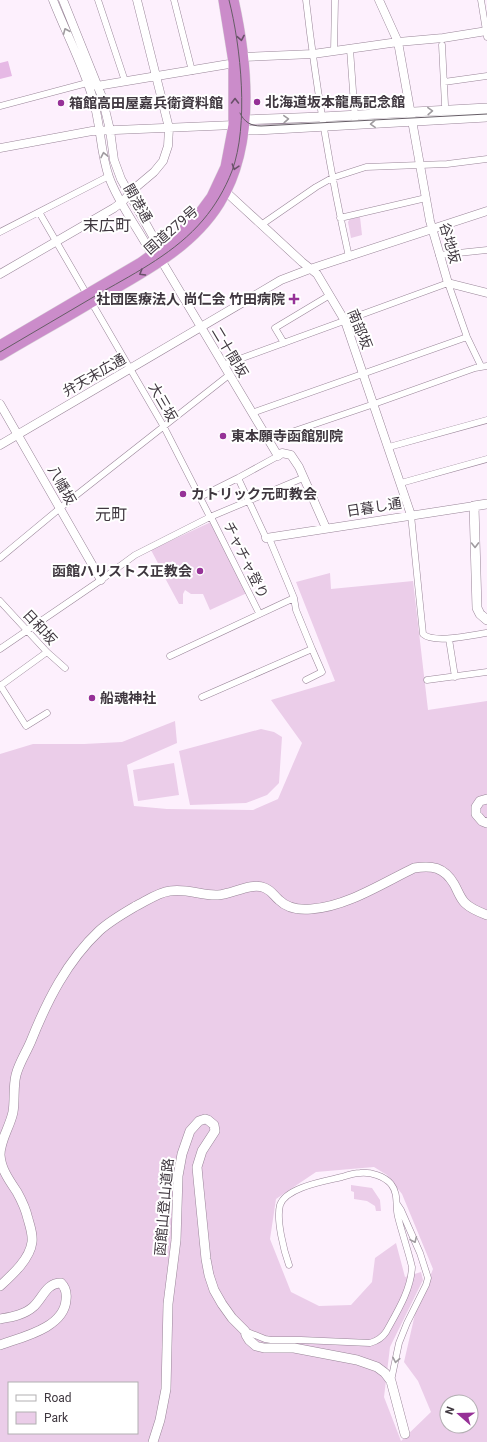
<svg xmlns="http://www.w3.org/2000/svg" width="487" height="1442" viewBox="0 0 487 1442" font-family="Roboto,'Noto Sans JP',sans-serif">
	<rect width="100%" height="100%" fill="#fdf0fd"/>
	<path fill="#ebcde9" fill-rule="evenodd" d="M360,217L362,235L351,238L348,222L350,219Z
		M211,522L247,593L210,610L203,594H191L185,590L183,594V604H179L165,578L176,573V568L173,561L160,567L151,550Z
		M330,573L331,589L413,581L428,710L487,701V1442H0V754L33,744H84L122,742L175,721L177,743L127,765L134,806L167,809L253,810L278,799L302,743L271,700L335,681L296,582ZM374,1167L387,1175L402,1194L433,1269L415,1314L404,1362L418,1381L431,1412L401,1441L384,1397L390,1347L423,1280L421,1272L405,1277L396,1243L375,1258L372,1282L351,1305L319,1306L291,1292L270,1239L276,1199L316,1172ZM9,1383H137V1433H9ZM447,1402H471V1426H447Z
		M261,729L274,732L282,737L279,783L267,795L246,803L190,805L179,751Z
		M174,763L179,795L138,801L133,770Z
		M351,1185L372,1188L380,1200L381,1211H376L375,1206L367,1201L354,1199V1192L351,1191Z"/>
	<path fill="#e6b9e5" d="M8,61L12,76L0,79V63Z"/>
	<g fill="none" stroke-linecap="round" stroke-linejoin="round">
		<g stroke="#998598" stroke-width="7">
			<path id="minor" d="M98,0L125,81
				M174,0L192,71
				M306,0C316,87 330,172 349,257
				M481,0L487,37
				M442,45L445,105
				M350,49L355,119
				M334,51L335,0
				M444,82L487,76
				M0,106L87,83
				M39,212L164,427L210,517
				M340,218L426,198
				M261,225L316,187L332,178L366,167L447,164L487,159
				M0,232L109,176
				M439,255L487,250
				M284,343L275,328L330,295
				M223,365L448,283L467,337L481,366
				M252,413L467,337
				M268,440L374,404L475,368L487,366
				M389,447L487,420
				M238,478L266,538
				M401,483L487,459
				M200,497L238,478L278,456
				M411,515L423,634C434,644 472,635 486,633
				M211,517L259,613
				M0,558L65,504L229,375
				M0,601L47,652L65,668
				M449,639L455,677
				M0,649L101,580L135,555L210,517L303,478
				M170,656L294,598
				M306,680L322,672L312,649
				M427,680L487,672
				M0,685L26,726L47,713
				M0,686L47,652
				M202,697L312,649L296,610L294,598L287,581L269,538
				M245,1331L265,1339L271,1340H301L370,1343C377,1341 382,1338 386,1332C397,1312 411,1290 412,1267C408,1250 402,1233 398,1217C395,1206 399,1194 391,1184C384,1176 371,1172 360,1173C355,1173 348,1175 342,1177C326,1181 286,1187 280,1205C276,1220 284,1251 289,1265
				M391,1381L399,1343L407,1323L426,1285L428,1278L420,1253L401,1210L397,1204"/>
		</g>
		<g stroke="#998598" stroke-width="9">
			<path id="tertiary" d="M53,0C66,33 83,65 93,99C101,125 100,152 109,177C119,205 139,229 152,255L156,258
				M63,0L102,97L110,130L114,160L121,179L160,249L162,260L164,265L278,456L282,453L291,455L299,467L326,528
				M379,0L398,42L430,221L448,283L487,293
				M87,83L97,86L229,64L243,57L313,54L398,42L443,38L487,31
				M0,148L92,131L234,125
				M225,191L302,262L317,274L345,321L411,515
				M0,274L114,208L122,202L135,188L154,172L163,161L168,146L169,128L137,0
				M0,404L101,580
				M0,445L281,280L310,269L487,211
				M266,538L474,506"/>
		</g>
		<g stroke="#998598" stroke-width="10">
			<path id="secondary" d="M239,123L244,120L322,117L487,108
				M238,127L243,130H257L487,117
				M487,504L474,506L477,608L480,614L487,620
				M487,799L480,801L476,807V814L482,821L487,823
				M0,1286C12,1275 30,1259 32,1242C33,1234 30,1226 28,1219C26,1210 22,1201 17,1192C9,1180 1,1169 0,1155C0,1140 10,1127 13,1112C15,1100 13,1087 16,1075C19,1063 26,1053 31,1041C47,1001 67,961 99,931C110,921 124,913 136,906C146,901 159,892 170,891C187,888 202,896 218,895C233,894 251,882 265,888C272,891 274,896 279,900C287,908 300,910 311,909C346,907 383,883 414,868C432,865 444,867 454,884C458,891 460,898 465,903C471,909 479,912 487,915
				M0,1319C11,1317 24,1315 33,1307C43,1298 46,1283 61,1283C66,1288 67,1293 66,1300C64,1328 22,1337 0,1345
				M153,1442L160,1420L166,1389L168,1304L176,1240L178,1176L182,1154L190,1131L199,1121L205,1119L208,1120L214,1125L215,1131L202,1151L197,1167L198,1178L206,1259L209,1275L214,1290L222,1304L232,1318L245,1331L246,1335L249,1340L256,1346L264,1348H294L357,1360L377,1367L385,1373L391,1381L405,1434"/>
		</g>
		<g stroke="#d9d7d9" stroke-width="12">
			<path id="trunk" d="M0,346L141,263L170,242L189,225L198,216L212,197L226,167L234,125V62L224,0
				M0,355C30,337 61,320 91,302C137,275 190,250 219,203C255,145 247,63 233,0"/>
		</g>
		<use href="#minor" stroke="#fff" stroke-width="6"/>
		<use href="#tertiary" stroke="#fff" stroke-width="8"/>
		<use href="#secondary" stroke="#fff" stroke-width="9"/>
		<use href="#trunk" stroke="#cb8cca" stroke-width="11"/>
		<path stroke="#665d66" stroke-width="1" d="M240,113C244,122 251,126 261,126L487,114
			M0,352C34,332 68,312 102,292C137,272 176,252 203,220C215,206 225,189 232,171C249,125 241,47 229,0"/>
	</g>
	<defs><path id="oneway-chevron" d="M-2-3.5L2.5 0L-2 3.5" fill="none" stroke-width="1.6" stroke-linecap="round" stroke-linejoin="round"/></defs>
	<g stroke="#9f9b9f">
		<use href="#oneway-chevron" transform="translate(66 31) rotate(-113)"/>
		<use href="#oneway-chevron" transform="translate(430 111) rotate(-2)"/>
		<use href="#oneway-chevron" transform="translate(286 119) rotate(-3)"/>
		<use href="#oneway-chevron" transform="translate(373 124) rotate(177)"/>
		<use href="#oneway-chevron" transform="translate(104 155) rotate(-102)"/>
		<use href="#oneway-chevron" transform="translate(475 545) rotate(89)"/>
		<use href="#oneway-chevron" transform="translate(414 1240) rotate(66)"/>
		<use href="#oneway-chevron" transform="translate(396 1360) rotate(101)"/>
	</g>
	<g stroke="#695069">
		<use href="#oneway-chevron" transform="translate(241 38) rotate(80)"/>
		<use href="#oneway-chevron" transform="translate(235 101) rotate(-90)"/>
		<use href="#oneway-chevron" transform="translate(235 167) rotate(108)"/>
		<use href="#oneway-chevron" transform="translate(142 273) rotate(149)"/>
	</g>
	<g fill="#963197" stroke="#fff" stroke-width="1.5">
		<circle cx="257" cy="102" r="4"/>
		<circle cx="61" cy="103" r="4"/>
		<path d="M292 293h4v4h4v4h-4v4h-4v-4h-4v-4h4z"/>
		<circle cx="223" cy="436" r="4"/>
		<circle cx="183" cy="494" r="4"/>
		<circle cx="200" cy="571" r="4"/>
		<circle cx="92" cy="698" r="4"/>
	</g>
	<g text-anchor="middle" stroke-width="4" stroke-linejoin="round" paint-order="stroke">
		<g font-size="14" font-weight="bold" fill="#3f373f" stroke="#fff" text-anchor="start">
			<text x="265" y="107">北海道坂本龍馬記念館</text>
			<text x="69" y="108">箱館高田屋嘉兵衛資料館</text>
			<text x="285" y="304" text-anchor="end">社団医療法人 尚仁会 竹田病院</text>
			<text x="231" y="441">東本願寺函館別院</text>
			<text x="191" y="499">カトリック元町教会</text>
			<text x="192" y="576" text-anchor="end">函館ハリストス正教会</text>
			<text x="100" y="703">船魂神社</text>
		</g>
		<g font-size="14" fill="#3f373f" stroke="#fff">
			<text transform="translate(138 203) rotate(60)" y="5">開港通</text>
			<text transform="translate(171 230) rotate(-41)" y="5">国道279号</text>
			<text transform="translate(450 243) rotate(74)" y="5">谷地坂</text>
			<text transform="translate(360 329) rotate(68)" y="5">南部坂</text>
			<text transform="translate(230 352) rotate(59)" y="5">二十間坂</text>
			<text transform="translate(94 375) rotate(-30)" y="5">弁天末広通</text>
			<text transform="translate(163 402) rotate(60)" y="5">大三坂</text>
			<text transform="translate(62 485) rotate(61)" y="5">八幡坂</text>
			<text transform="translate(374 507) rotate(-9)" y="5">日暮し通</text>
			<text transform="translate(246 560) rotate(64)" y="5">チャチャ登り</text>
			<text transform="translate(40 627) rotate(47)" y="5">日和坂</text>
			<text transform="translate(164 1207) rotate(-85)" y="5">函館山登山道路</text>
		</g>
		<g font-size="16" fill="#3f373f" stroke="#fff">
			<text x="107" y="231">末広町</text>
			<text x="111" y="520">元町</text>
		</g>
	</g>
	<rect x="8" y="1382" width="130" height="52" fill="#ffffff" stroke="#b2afb2"/>
	<rect x="16" y="1395" width="20" height="6" fill="#ffffff" stroke="#b2afb2"/>
	<text x="44" y="1402" font-size="12" fill="#3f373f">Road</text>
	<rect x="16" y="1412" width="20" height="12" fill="#ebcde9" stroke="#b2afb2"/>
	<text x="44" y="1422" font-size="12" fill="#3f373f">Park</text>
	<g transform="translate(459 1414) rotate(290)"><circle r="19" fill="#ffffff" stroke="#b2afb2"/>
	<path d="M0-3L7 15L0 10L-7 15Z" fill="#963197"/>
	<text y="-6" font-size="11" font-weight="bold" text-anchor="middle" fill="#3f373f">N</text>
	</g>
</svg>
